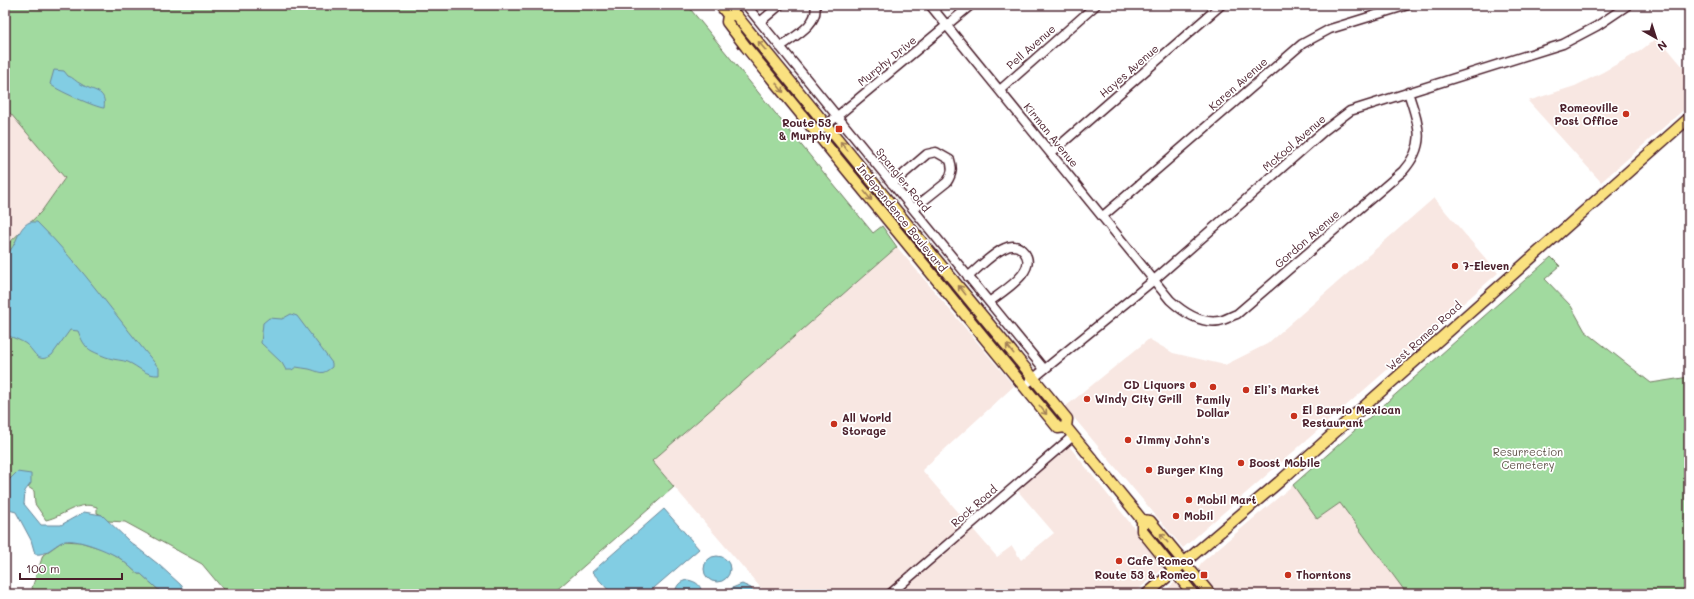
<svg xmlns="http://www.w3.org/2000/svg" width="1694" height="599" viewBox="0 0 1694 599" font-family="Mali,sans-serif">
	<rect width="100%" height="100%" fill="#fff"/>
	<filter id="ink" filterUnits="userSpaceOnUse"><feTurbulence type="fractalNoise" baseFrequency=".025" numOctaves="2"/><feDisplacementMap in="SourceGraphic" scale="8" xChannelSelector="R" yChannelSelector="G"/><feConvolveMatrix kernelMatrix="1 2 1 2 8 2 1 2 1" color-interpolation-filters="sRGB"/></filter>
	<g filter="url(#ink)">
		<path fill="#f8e7e2" d="M1658,37L1689,74V105L1601,182L1528,101L1575,86L1603,72L1640,51Z
			M5,107L65,178L41,212L5,247Z
			M1434,198L1498,273L1183,548L1065,407L1149,339L1173,353L1225,365L1267,344Z
			M897,247L1014,386L922,470L997,557L1012,546L1021,560L1054,533L1017,490L1069,446L1165,567L1133,594H766L652,461Z
			M1293,485L1317,519L1340,503L1407,594H1211L1198,576L1199,566L1202,562Z
			M1175,582L1185,594H1161Z"/>
		<path fill="#a1da9f" stroke="#767c65" d="M5,5H687L873,233L882,226L897,247L652,461L674,487L552,594H227L202,564L125,522L108,521L102,515L97,513V507C78,500 64,516 46,520L35,504L34,491L28,487L31,483L17,472L10,479L5,478V247L41,212L65,178L5,107Z
			M1551,257L1560,266L1545,279L1571,306L1585,331L1651,383L1689,377V594H1407L1340,503L1317,519L1293,485Z
			M63,541L80,542L106,550L121,559L138,574H141L163,594H36L32,588L43,555Z"/>
		<path fill="#82cde3" stroke="#6c8799" d="M54,70L64,71L68,76C73,77 76,82 81,84C93,92 107,89 104,108C97,108 54,89 50,84Z
			M30,222H37C82,266 118,320 159,368V375C146,376 139,367 128,362C122,360 115,360 109,358C105,357 96,353 92,351C84,347 81,338 78,331L70,330L52,355C37,365 35,351 26,344C22,341 10,336 5,335C5,317 2,268 8,254C11,249 15,244 17,238C20,231 23,225 30,222Z
			M291,314L297,316L332,363V367C321,376 321,372 309,369C305,368 300,368 296,367L292,370H286L282,363L261,343L263,323L269,318L282,319Z
			M17,472L31,474V483L25,491L24,504L41,525H61L84,512L102,515L130,542L158,564L181,585L188,594H163L141,574H138C132,569 127,564 121,559C111,552 74,536 62,542C53,546 46,556 35,554L31,540L16,512L5,509V484Z
			M664,509L699,549L647,594H612L592,572Z
			M704 569a13 13 0 1 1 26 0a13 13 0 1 1-26 0Z
			M688,580C697,582 701,585 702,594H675C676,585 680,581 688,580Z
			M742,584L751,588L754,594H728L732,588Z"/>
		<g fill="none" stroke-linecap="round" stroke-linejoin="round">
			<g stroke="#4a1f2b" stroke-width="11">
				<path id="minor" d="M746,5L1044,369
					M930,5L1170,300C1183,312 1200,324 1219,321C1225,320 1231,316 1237,314L1403,171C1428,143 1418,124 1408,92
					M1686,5L1689,8
					M760,22L780,5
					M780,47C793,37 820,24 815,5
					M1000,90L1096,5
					M817,133L971,5
					M1051,153L1221,5
					M892,184L927,154L936,152L950,160C953,169 952,174 947,182L913,209
					M1103,216L1302,44L1330,29L1408,5
					M968,277C977,269 994,252 1005,248C1010,245 1018,245 1022,250C1042,269 1003,291 989,302
					M1024,386L1154,280L1325,130L1350,111L1563,44L1597,26L1628,5
					M890,594L1073,436"/>
			</g>
			<g stroke="#4a1f2b" stroke-width="13">
				<path id="major" d="M720,5L728,15L727,22L746,47L1058,428L1066,427
					M728,15H736L1067,419L1066,427L1142,520V531L1193,594
					M1142,520L1150,521L1210,594
					M1147,594L1279,482L1689,118"/>
			</g>
			<use href="#minor" stroke="#fff" stroke-width="8"/>
			<use href="#major" stroke="#fae180" stroke-width="10"/>
		</g>
		<defs><path id="oneway-shaft" d="M-6 0H5M1.5-3L5.5 0L1.5 3" fill="none" stroke-width="1.6" stroke-linecap="round" stroke-linejoin="round"/></defs>
		<g stroke="#a28056">
			<use href="#oneway-shaft" transform="translate(762 46) rotate(-130)"/>
			<use href="#oneway-shaft" transform="translate(780 88) rotate(51)"/>
			<use href="#oneway-shaft" transform="translate(844 146) rotate(-129)"/>
			<use href="#oneway-shaft" transform="translate(868 196) rotate(51)"/>
			<use href="#oneway-shaft" transform="translate(962 290) rotate(-129)"/>
			<use href="#oneway-shaft" transform="translate(1010 349) rotate(-129)"/>
			<use href="#oneway-shaft" transform="translate(1043 410) rotate(51)"/>
			<use href="#oneway-shaft" transform="translate(1164 538) rotate(-129)"/>
		</g>
	</g>
	<g fill="#c8321e" stroke="#fff" stroke-width="1.5">
		<circle cx="1626" cy="114" r="4"/>
		<rect x="835" y="125" width="8" height="8" rx="2"/>
		<circle cx="1455" cy="266" r="4"/>
		<circle cx="1193" cy="385" r="4"/>
		<circle cx="1213" cy="387" r="4"/>
		<circle cx="1246" cy="390" r="4"/>
		<circle cx="1087" cy="399" r="4"/>
		<circle cx="1294" cy="416" r="4"/>
		<circle cx="834" cy="424" r="4"/>
		<circle cx="1128" cy="440" r="4"/>
		<circle cx="1241" cy="463" r="4"/>
		<circle cx="1149" cy="470" r="4"/>
		<circle cx="1189" cy="500" r="4"/>
		<circle cx="1176" cy="516" r="4"/>
		<circle cx="1119" cy="561" r="4"/>
		<rect x="1200" y="571" width="8" height="8" rx="2"/>
		<circle cx="1288" cy="575" r="4"/>
	</g>
	<g text-anchor="middle" stroke-width="3.5" stroke-linejoin="round" paint-order="stroke">
		<g font-size="11" fill="#4a1f2b" stroke="#fff">
			<text transform="translate(1031 47) rotate(-41)" y="4">Pell Avenue</text>
			<text transform="translate(887 61) rotate(-39)" y="4">Murphy Drive</text>
			<text transform="translate(1129 71) rotate(-41)" y="4">Hayes Avenue</text>
			<text transform="translate(1238 84) rotate(-41)" y="4">Karen Avenue</text>
			<text transform="translate(1051 135) rotate(51)" y="4">Kirman Avenue</text>
			<text transform="translate(1294 143) rotate(-41)" y="4">McKool Avenue</text>
			<text transform="translate(903 180) rotate(51)" y="4">Spangler Road</text>
			<text transform="translate(902 218) rotate(51)" y="4">Independence Boulevard</text>
			<text transform="translate(1307 239) rotate(-41)" y="4">Gordon Avenue</text>
			<text transform="translate(1424 336) rotate(-42)" y="4">West Romeo Road</text>
			<text transform="translate(974 506) rotate(-41)" y="4">Rock Road</text>
		</g>
		<g font-size="11" font-weight="bold" fill="#4a1f2b" stroke="#fff" text-anchor="start">
			<text x="1618" y="112" text-anchor="end">Romeoville<tspan x="1618" dy="13">Post Office</tspan></text>
			<text x="831" y="127" text-anchor="end">Route 53<tspan x="831" dy="13">&amp; Murphy</tspan></text>
			<text x="1463" y="270">7-Eleven</text>
			<text x="1185" y="389" text-anchor="end">CD Liquors</text>
			<text x="1254" y="394">Eli’s Market</text>
			<text x="1095" y="403">Windy City Grill</text>
			<text x="1213" y="404" text-anchor="middle">Family<tspan x="1213" dy="13">Dollar</tspan></text>
			<text x="1302" y="414">El Barrio Mexican<tspan x="1302" dy="13">Restaurant</tspan></text>
			<text x="842" y="422">All World<tspan x="842" dy="13">Storage</tspan></text>
			<text x="1136" y="444">Jimmy John's</text>
			<text x="1249" y="467">Boost Mobile</text>
			<text x="1157" y="474">Burger King</text>
			<text x="1197" y="504">Mobil Mart</text>
			<text x="1184" y="520">Mobil</text>
			<text x="1127" y="565">Cafe Romeo</text>
			<text x="1196" y="579" text-anchor="end">Route 53 &amp; Romeo</text>
			<text x="1296" y="579">Thorntons</text>
		</g>
		<g font-size="11" fill="#64574e" stroke="#fff">
			<text x="1528" y="456">Resurrection<tspan x="1528" dy="13">Cemetery</tspan></text>
		</g>
	</g>
	<rect width="1694" height="599" fill="none" stroke="#fff" stroke-width="20"/>
	<rect x="10" y="10" width="1674" height="579" fill="none" stroke="#4a1f2b" stroke-width="1.5" filter="url(#ink)"/>
	<g transform="translate(1656 38) rotate(141)" stroke="#ffffff" stroke-width="3" paint-order="stroke">
	<path d="M0-3L7 15L0 10L-7 15Z" fill="#4a1f2b"/>
	<text y="-6" font-size="11" font-weight="bold" text-anchor="middle" fill="#4a1f2b">N</text>
	</g>
	<path d="M20 573v6h102v-6" fill="none" stroke="#4a1f2b" stroke-width="2"/>
	<text x="26" y="573" font-size="12" fill="#4a1f2b" stroke="#ffffff" stroke-width="3" paint-order="stroke">100 m</text>
</svg>
